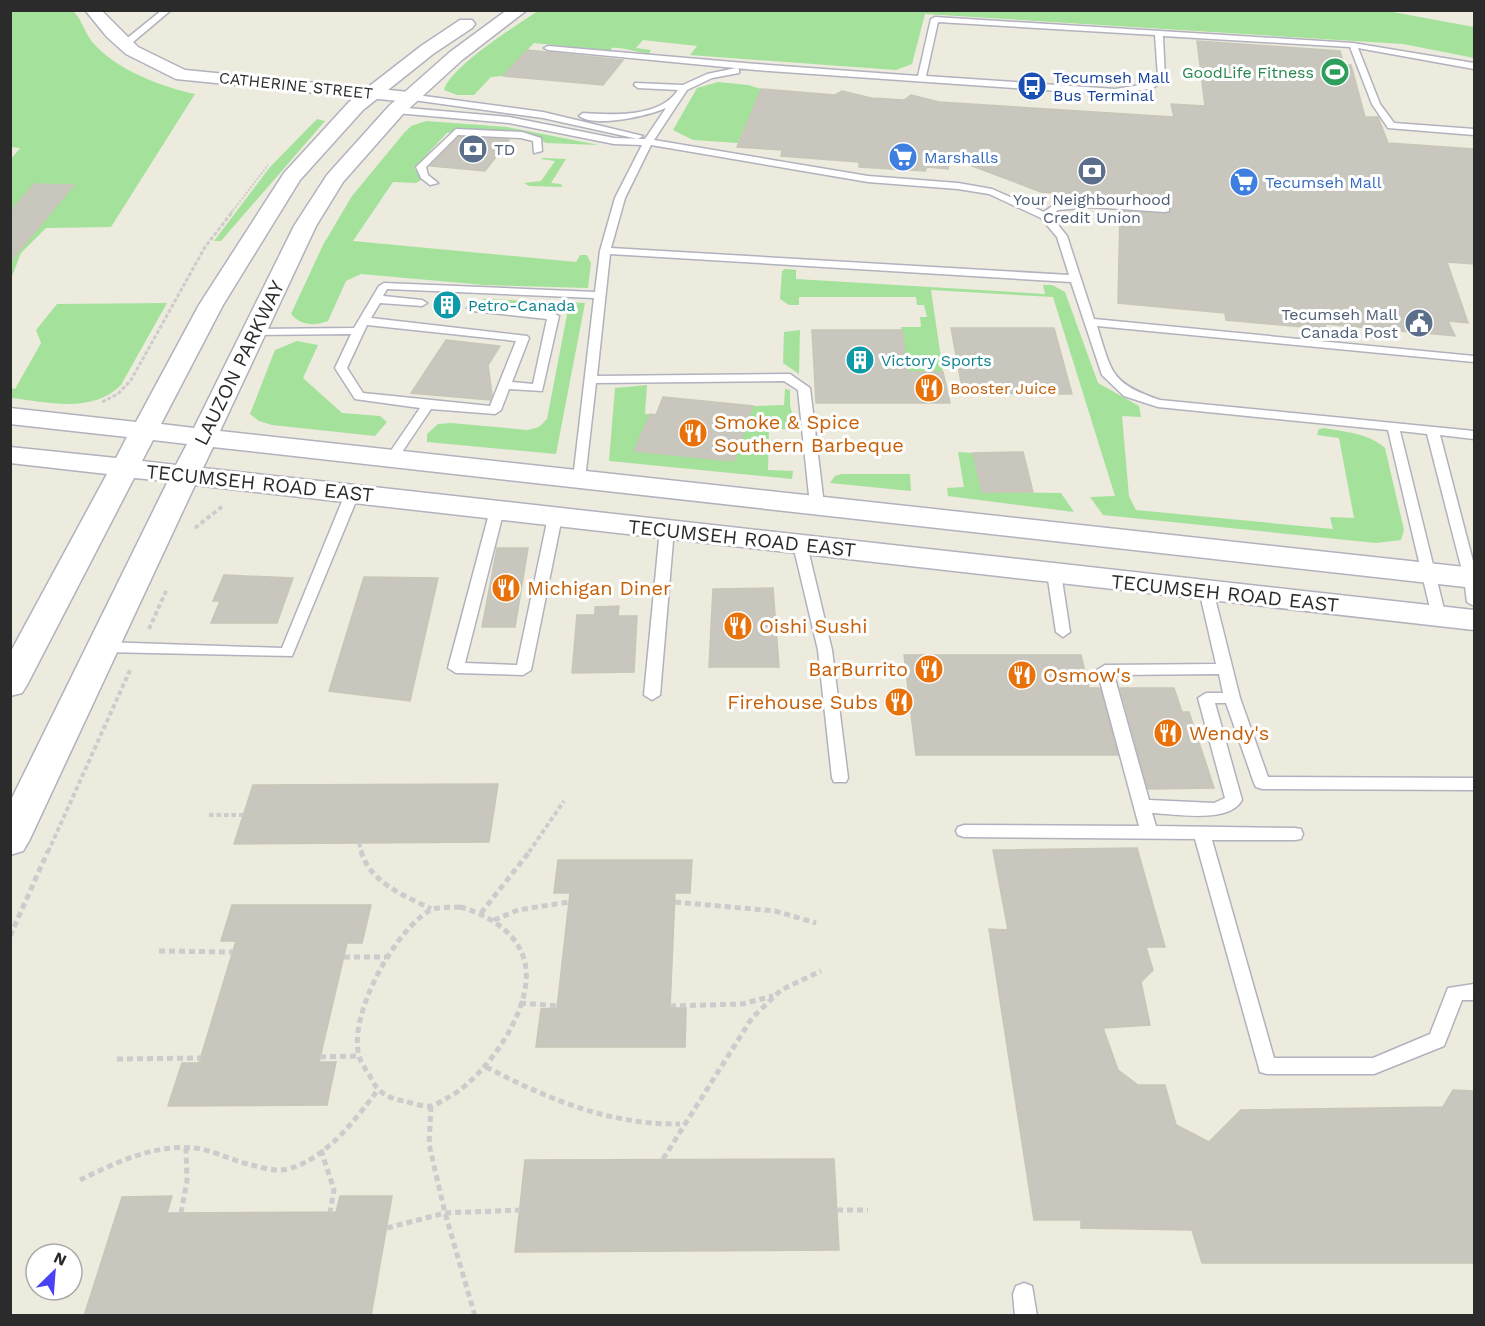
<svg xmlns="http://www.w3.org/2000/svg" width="1485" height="1326" viewBox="0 0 1485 1326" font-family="'Work Sans',sans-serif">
	<rect width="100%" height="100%" fill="#edeade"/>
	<path fill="#a4e29c" d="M1382,10L1474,27V58L1403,44L925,14L912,64L896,70L690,55L697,46L643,40L636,48L651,50L649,54C636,52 623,47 611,48L612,51L534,43L503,76L491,77L474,95H457L444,90C450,67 517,25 538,11Z
		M11,11H73C83,20 85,36 96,46C119,70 159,86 195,94L111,227L46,228L21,253L11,279V159L20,148L11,147Z
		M718,82L748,85L761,89L738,143L693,140L673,130L697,88Z
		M317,119L325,121L221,241H214L270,167Z
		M426,121L507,127L599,145L546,143L527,133L469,129L447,133L414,168L423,179L416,183L393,182L353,241L576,262L580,255H587L591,263L588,288L484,285L361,274L346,281L328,321C315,326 301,326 291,314L323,245L352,196L404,133L411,126Z
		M543,158L566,159L551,183L561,184L562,187L529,186L524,183L541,181L555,161L541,159Z
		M785,269L796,270V279L1045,294L1043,285H1052L1065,292L1098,383L1139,406L1141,417L1122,416L1129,496L1136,510L1333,529L1330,517L1354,518L1339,438L1317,435L1319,429L1324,428C1346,432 1368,433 1385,448L1404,530L1401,540L1376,543L1103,515L1090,497L1115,496L1053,297L931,290L943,372H908L901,327H921L920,317H927L924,305H917L916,297H799V305H789L780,299L782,271Z
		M483,299L585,303L556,454L427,442V434L438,424L451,423L528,430L539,427L547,419L567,315L561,311L479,306Z
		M167,303L121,385C92,414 48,402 11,398V388L15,389L41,343L36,330L57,304Z
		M800,330L799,374L783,363L784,332Z
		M297,341L318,345L303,378L342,413L380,416L387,422L375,436L272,425L259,421L250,414L275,350Z
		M647,385L645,414H650L635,451L734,461L753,406L784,405L785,389L790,390V405L796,429H769L768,470L793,471L792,479L609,461L615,388Z
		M958,452L973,453L982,492L1061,493L1074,512L948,496L947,488L964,487Z
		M842,474H910L911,491L830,483L835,476Z"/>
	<path fill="#c8c6bd" stroke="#c8c6b7" stroke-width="1.5" d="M1197,41L1340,51L1344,65H1351L1365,117H1378L1388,143L1474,149V264L1447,262L1468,323L1448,321L1455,336L1325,324L1326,329L1226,320L1225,313L1118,303L1120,211L1166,214L1171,212V205L1121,201V198L1041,192L951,158L948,169L927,167L925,171L859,167V162L781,156L782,150L737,147L761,89L835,95L842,91L871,98L904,100L911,95L939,102L1174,117L1171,104L1205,106Z
		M527,50L547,52L623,60L603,85L503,76Z
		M459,137L503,139L509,140L485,171L430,166Z
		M34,184L74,185L10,262V212Z
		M951,328H1054L1072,394L963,393Z
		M812,330H902L908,372H943L950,403H816Z
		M446,340L500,346L488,365L492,395L490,400L411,393Z
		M663,397L753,406L734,461L634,451L650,414L656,415Z
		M1023,452L1033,492H982L973,453Z
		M497,548H528L515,627H482Z
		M224,575L293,578L277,623H211L220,601H213Z
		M364,577L438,578L410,701L329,691Z
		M773,588L779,667H709L713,589Z
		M619,606L618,616H637L634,672L572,673L577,615H595V607Z
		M904,655H1081L1089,688H1100L1118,755H916Z
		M1120,688H1174L1182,712H1189L1214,788L1148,789Z
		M498,784L489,842L234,844L253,785Z
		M1137,848L1165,947H1146L1153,970L1141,982L1150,1025L1103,1028L1118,1070L1138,1085H1165L1176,1125L1209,1142L1241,1110L1443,1107L1453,1090L1474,1091V1263H1202L1192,1230L1081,1228V1220H1034L989,929L1008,930L993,850Z
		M558,860H692L690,893H675L670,1008H686L685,1047H536L541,1009L557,1008L570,893H554Z
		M232,905H371L362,943H347L319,1062H336L327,1105L168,1106L182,1063H199L236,941H221Z
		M834,1159L839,1250L515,1252L525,1160Z
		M172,1196L167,1213L336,1212L340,1196H392L371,1316H84L122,1197Z"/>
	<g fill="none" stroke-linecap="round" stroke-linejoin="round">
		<g stroke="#b2b1be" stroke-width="3">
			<path id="lane" d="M162,10H171L126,48H120V44Z
				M935,17L1353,43L1474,63V69L1358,48L1380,104L1394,123L1474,129V135L1388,128L1372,104L1350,47L1163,36L1165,79L1153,88L1115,95L756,70L548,50L544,48L548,46L756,64L918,76L931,19ZM938,22L1155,35L1158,76L1147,84L1115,89L926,76Z
				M736,68L739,69V73L712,78L687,90L654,140L868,176L958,183L992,189L1044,212L1055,204L1091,201L1169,207V211L1165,212L1091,207L1058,210L1051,216L1067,236L1094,319L1474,356V362L1097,326C1112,373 1110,383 1160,400L1474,431V439L1440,435L1474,565V606L1467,602L1464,578L1427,434L1400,431L1446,617L1439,622L1432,617L1388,430L1158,407L1124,396L1102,375L1071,282L610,254L597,376L790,374L810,388L824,505L817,509L810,505L798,390L784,381L596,383L585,479L579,483L574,482L573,479L594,298L387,289L383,296L422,300L427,303L422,306L380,303L371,318L527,336L529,338L512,382L533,384L547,319L473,311L467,308L469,306L553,313L559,316L542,391L509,389L501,410L495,414L431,409L396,461L392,462L386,458L420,408L355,399L335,368L351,334L254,335L248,332L254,329L354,328L379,286L384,283L595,292L600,251L615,198L642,145L614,144L509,123L396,113L392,110L396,107L509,117L614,138L645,139L666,108C647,116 596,128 579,116L583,113C612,115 660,118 678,90L638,88L634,85L635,83L683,85L707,74ZM651,145L868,182L958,189L989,194L1041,218L1057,237L1069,275L611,248L625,198ZM367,325L516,341L490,406L363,393L347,368Z
				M409,94L543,112L643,136L638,139L543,118L406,99L405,97Z
				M456,129L522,132L541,138L542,151L534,153L533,141L521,138L458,135L426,167L428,175L438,183L430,185L421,178L416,167Z
				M352,490L359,494L292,656L103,652L96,647L103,642L282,648L345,494Z
				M497,506L504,510L465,663L517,665L548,517L555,513L562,517L531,670L523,675L456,673L448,668L490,510Z
				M667,525L674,529L660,695L652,700L644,695L660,529Z
				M800,541L807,545L832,650L848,778L846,782H834L832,778L818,650L793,545Z
				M1054,569L1061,573L1070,632L1063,637L1056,632L1047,573Z
				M1206,586L1213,590L1240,698L1268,777L1474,778V790L1262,789L1256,787L1254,783L1226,703H1215L1242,800C1229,824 1176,814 1152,813L1156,826L1295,828L1301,829L1303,834L1301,839L1295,840H1212L1274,1058H1373L1430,1034L1448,988L1474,984V1000H1462L1444,1046L1374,1074H1267L1260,1072L1195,839L964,837L958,835L956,831L958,827L964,825L1139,826L1097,670L1105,665L1216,664L1199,590ZM1219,674L1223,693H1206L1198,698L1225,798L1214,803L1149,800L1114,675Z
				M1024,1283L1032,1286L1037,1316H1015L1013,1294L1016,1286Z"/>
		</g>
		<g stroke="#b2b1be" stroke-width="3">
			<path id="street" d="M85,10H101L138,47L185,70L409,92L418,97L409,102L176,79L126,54L107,37Z"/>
		</g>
		<g stroke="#b2b1be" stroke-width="3">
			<path id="secondary" d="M507,10H527L462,60L403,114L343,182L316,226L220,431L1474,568V588L213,447L203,468L1474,610V630L195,485L29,841L23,851L10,855V802L168,481L134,478L27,685L22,693L10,696V653L107,474L10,463V447L116,458L127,437L10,424V408L136,422L199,305L284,173L349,102L421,46L460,20H472L475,24L472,28L433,54L363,110L300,180L223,305L161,424L194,428L294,226L327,175L389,106L450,52ZM153,440L187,444L176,465L142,461Z"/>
		</g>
		<path stroke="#ccc" stroke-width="2" stroke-dasharray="2 1.5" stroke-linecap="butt" d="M231,213L268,165"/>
		<path stroke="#ccc" stroke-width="3" stroke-dasharray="4 2" stroke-linecap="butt" d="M102,402L118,394L131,380L205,247L233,211"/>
		<path stroke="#ccc" stroke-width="4" stroke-dasharray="4.5 3" stroke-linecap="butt" d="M195,528L224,505
			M149,629L167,589
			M209,815H244
			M359,843L362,852
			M48,852L131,668
			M529,852L564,801"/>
		<path stroke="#ccc" stroke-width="5" stroke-dasharray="6 4" stroke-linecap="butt" d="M361,851C370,883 404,895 431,909
			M675,902L775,911L816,923
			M460,907C486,914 516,931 524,959C538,1004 486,1078 447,1098C443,1100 436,1105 431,1106C423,1107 412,1103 404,1101C387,1098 377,1092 370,1076C366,1070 361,1063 359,1056C348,1015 394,932 429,911C436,906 451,908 460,907Z
			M481,913L530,851
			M494,920L518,910L569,902
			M10,936L48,851
			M159,951L233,952
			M344,957H386
			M520,1003L558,1006
			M670,1006L742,1004L773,996
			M320,1057L359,1056
			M117,1059L201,1058
			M486,1067C548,1099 609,1125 680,1124
			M431,1106L429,1144L445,1213L475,1316
			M321,1150L334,1190L330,1212
			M663,1159L752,1018L781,990L821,971
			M80,1180C115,1163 154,1144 194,1148C214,1150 232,1161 252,1165C263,1168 276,1172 288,1169C326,1159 355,1120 377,1091
			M837,1210H868
			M181,1213L187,1181L186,1148
			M387,1228L445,1213L520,1210"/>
		<use href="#lane" fill="#fff" fill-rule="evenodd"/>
		<use href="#street" fill="#fff" fill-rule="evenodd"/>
		<use href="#secondary" fill="#fff" fill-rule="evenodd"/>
	</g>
	<defs>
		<g id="stadium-disc" transform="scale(1.5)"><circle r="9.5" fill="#2e9e5b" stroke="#fff"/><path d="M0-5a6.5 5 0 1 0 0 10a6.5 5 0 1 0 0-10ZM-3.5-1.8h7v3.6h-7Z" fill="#fff"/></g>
		<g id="bus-disc" transform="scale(1.5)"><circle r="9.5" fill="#1a4fb4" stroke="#fff"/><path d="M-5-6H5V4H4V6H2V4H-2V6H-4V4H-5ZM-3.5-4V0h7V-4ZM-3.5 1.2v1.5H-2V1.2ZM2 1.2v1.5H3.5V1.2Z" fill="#fff"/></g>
		<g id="bank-disc" transform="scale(1.5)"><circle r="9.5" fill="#5c6f8a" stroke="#fff"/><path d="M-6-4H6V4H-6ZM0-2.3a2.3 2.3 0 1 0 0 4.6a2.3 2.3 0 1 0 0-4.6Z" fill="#fff"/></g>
		<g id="supermarket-disc" transform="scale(1.5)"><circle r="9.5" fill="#3f7fe0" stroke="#fff"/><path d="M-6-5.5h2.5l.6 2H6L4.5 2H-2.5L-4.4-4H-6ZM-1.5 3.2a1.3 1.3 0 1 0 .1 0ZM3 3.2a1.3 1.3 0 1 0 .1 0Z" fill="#fff"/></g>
		<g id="building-disc" transform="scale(1.5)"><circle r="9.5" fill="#0f9aa8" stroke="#fff"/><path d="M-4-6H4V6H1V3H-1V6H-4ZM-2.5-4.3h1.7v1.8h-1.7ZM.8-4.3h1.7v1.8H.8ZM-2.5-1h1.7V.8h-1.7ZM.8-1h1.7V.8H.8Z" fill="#fff"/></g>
		<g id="civic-disc" transform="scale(1.5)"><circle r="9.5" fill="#5c6f8a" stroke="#fff"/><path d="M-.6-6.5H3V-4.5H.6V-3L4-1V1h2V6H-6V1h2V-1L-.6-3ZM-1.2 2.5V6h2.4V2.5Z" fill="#fff"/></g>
		<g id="restaurant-disc" transform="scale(1.5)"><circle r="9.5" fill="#e8710a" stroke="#fff"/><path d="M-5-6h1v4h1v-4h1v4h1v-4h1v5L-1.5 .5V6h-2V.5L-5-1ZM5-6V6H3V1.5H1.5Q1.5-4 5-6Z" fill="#fff"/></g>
	</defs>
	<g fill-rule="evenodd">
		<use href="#stadium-disc" x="1335" y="72"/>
		<use href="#bus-disc" x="1032" y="86"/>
		<use href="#bank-disc" x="473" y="149"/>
		<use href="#supermarket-disc" x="903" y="157"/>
		<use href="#bank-disc" x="1092" y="171"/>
		<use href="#supermarket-disc" x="1244" y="182"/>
		<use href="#building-disc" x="447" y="305"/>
		<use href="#civic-disc" x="1419" y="323"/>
		<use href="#building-disc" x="860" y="360"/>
		<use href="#restaurant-disc" x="929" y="388"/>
		<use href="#restaurant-disc" x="693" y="433"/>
		<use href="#restaurant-disc" x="506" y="588"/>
		<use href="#restaurant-disc" x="738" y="626"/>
		<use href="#restaurant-disc" x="929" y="669"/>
		<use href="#restaurant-disc" x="1022" y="675"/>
		<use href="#restaurant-disc" x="899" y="702"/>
		<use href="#restaurant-disc" x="1168" y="733"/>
	</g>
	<g text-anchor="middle" stroke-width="6" stroke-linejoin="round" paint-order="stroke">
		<g font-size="16" fill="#27864d" stroke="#fff" text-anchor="end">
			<text x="1314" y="78">GoodLife Fitness</text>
		</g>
		<g font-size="16" fill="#164399" stroke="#fff" text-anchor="start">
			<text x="1053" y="83">Tecumseh Mall<tspan x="1053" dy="18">Bus Terminal</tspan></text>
		</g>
		<g font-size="16" fill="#2b2b2b" stroke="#fff">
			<text transform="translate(296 85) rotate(6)" y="6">CATHERINE STREET</text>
		</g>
		<g font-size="16" fill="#4e5e75" stroke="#fff" text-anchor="start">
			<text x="494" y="155">TD</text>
			<text x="1092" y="205" text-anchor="middle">Your Neighbourhood<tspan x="1092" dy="18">Credit Union</tspan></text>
			<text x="1398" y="320" text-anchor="end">Tecumseh Mall<tspan x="1398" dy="18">Canada Post</tspan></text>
		</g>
		<g font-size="16" fill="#366cbe" stroke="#fff" text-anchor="start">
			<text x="924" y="163">Marshalls</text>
			<text x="1265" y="188">Tecumseh Mall</text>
		</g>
		<g font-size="16" fill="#0d838f" stroke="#fff" text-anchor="start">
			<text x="468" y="311">Petro-Canada</text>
			<text x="881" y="366">Victory Sports</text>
		</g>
		<g font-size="16" fill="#c56008" stroke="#fff" text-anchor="start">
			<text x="950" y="394">Booster Juice</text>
		</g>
		<g font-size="20" fill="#2b2b2b" stroke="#fff">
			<text transform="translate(239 363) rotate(-64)" y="7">LAUZON PARKWAY</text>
			<text transform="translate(260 483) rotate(6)" y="7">TECUMSEH ROAD EAST</text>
			<text transform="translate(742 538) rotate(6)" y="7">TECUMSEH ROAD EAST</text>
			<text transform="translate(1225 593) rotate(6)" y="7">TECUMSEH ROAD EAST</text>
		</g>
		<g font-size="20" fill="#c56008" stroke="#fff" text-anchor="start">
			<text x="714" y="429">Smoke &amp; Spice<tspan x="714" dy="23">Southern Barbeque</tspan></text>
			<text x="527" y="595">Michigan Diner</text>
			<text x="759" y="633">Oishi Sushi</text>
			<text x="908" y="676" text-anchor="end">BarBurrito</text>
			<text x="1043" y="682">Osmow's</text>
			<text x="878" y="709" text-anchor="end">Firehouse Subs</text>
			<text x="1189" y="740">Wendy's</text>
		</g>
	</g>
	<rect width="1485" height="1326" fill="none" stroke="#2b2b2b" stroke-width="24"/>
	<g transform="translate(54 1272) rotate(25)"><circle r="28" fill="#ffffff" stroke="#aaaaaa" stroke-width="1.5"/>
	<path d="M0-4.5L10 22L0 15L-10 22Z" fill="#4942f5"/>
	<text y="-9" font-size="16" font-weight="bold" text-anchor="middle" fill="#2b2b2b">N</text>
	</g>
</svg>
